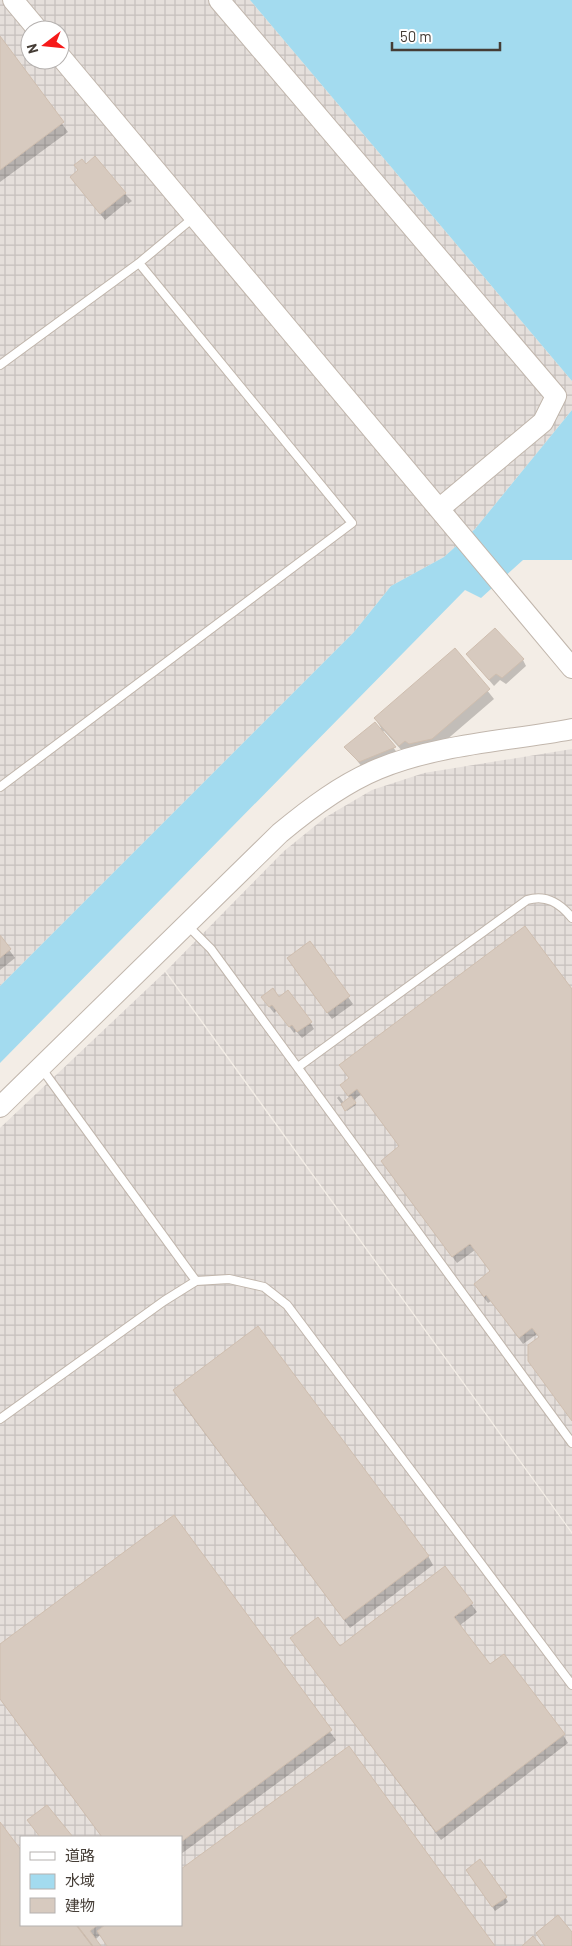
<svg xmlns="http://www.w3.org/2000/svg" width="572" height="1946" viewBox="0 0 572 1946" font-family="Barlow,'Noto Sans JP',sans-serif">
	<defs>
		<pattern id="industrial-grid" width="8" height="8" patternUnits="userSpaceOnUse" patternTransform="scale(1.25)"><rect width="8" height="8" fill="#e5dfdb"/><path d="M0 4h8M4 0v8" fill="none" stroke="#c6c0bd"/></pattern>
	</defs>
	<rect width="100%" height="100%" fill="#f3ede6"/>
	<path fill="url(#industrial-grid)" fill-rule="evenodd" d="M0,0H250L572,381V410L475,529L444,557L391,586L354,632L0,986ZM30,30H60V60H30Z
		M572,749V1532L166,971L284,851L326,817L372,790L424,773Z
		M165,972L572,1534V1946H0V1128ZM21,1837H181V1925H21Z"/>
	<path fill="#a3dbef" d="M250,0H572V381Z
		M572,410V560H523L481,598L465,590L0,1063V986L354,632L391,586L444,557L475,529Z"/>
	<path fill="#0003" d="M0,39L68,132L0,182Z
		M71,177L125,194L132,201L128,204L127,202L105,220Z
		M455,650L494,699L437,748L405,754L384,731L382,732L398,754L363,768L346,747L381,728L375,718Z
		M467,654L523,660L526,666L506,684L500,680L494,686Z
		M0,937L15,958L0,970Z
		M309,943L353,1004L332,1019L292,965Z
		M572,991V1421L540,1338L537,1334L523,1344L491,1301L488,1303L479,1291L491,1272L475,1250L457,1263L386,1168L400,1147L361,1094L353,1101L356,1105L347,1111L337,1098L339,1096L344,1103L350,1099L345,1092Z
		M279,998L310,1022L314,1029L302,1038L296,1031L294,1033L277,1010L274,1013L267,1004Z
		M179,1399L428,1556L433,1565L350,1628Z
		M174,1517L336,1740L181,1854V1837H102L0,1699V1645Z
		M445,1568L477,1612L459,1626L489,1666L563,1735L568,1743L441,1840L292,1639L340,1647Z
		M0,1824L21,1853V1925H181L493,1946H109L100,1935L95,1940L99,1946H0Z
		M470,1874L506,1898L508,1902L495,1911Z"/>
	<path fill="#d7cabf" stroke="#cfbeaf" d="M0,36L64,122L0,170Z
		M95,156L126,193L100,214L70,177L78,170L74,165L82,159L86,164Z
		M495,628L524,659L502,678L496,674L489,680L466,654Z
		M455,648L490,689L432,739L409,744L405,741L399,746L374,718Z
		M375,722L396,747L359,762L344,747Z
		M525,926L572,989V1421L528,1361V1345L539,1337L532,1328L519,1338L486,1295L484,1297L474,1284L490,1271L470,1244L452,1257L381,1161L399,1146L357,1089L348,1096L340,1085L349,1078L339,1065Z
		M0,935L11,949L0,958Z
		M310,941L350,996L327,1013L287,958Z
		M273,988L279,997L288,990L312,1022L297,1032L292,1025L289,1027L272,1005L269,1007L261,997Z
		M351,1096L356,1103L345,1111L341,1104Z
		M258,1326L429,1556L344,1620L173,1390Z
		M174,1515L332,1730L181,1842V1837H102L0,1699V1644Z
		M445,1566L473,1603L454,1617L490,1664L504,1654L565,1734L436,1832L290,1638L318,1617L340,1646Z
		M349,1746L495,1946H107L97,1931L105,1925H181V1869Z
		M47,1805L73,1837H40L27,1820Z
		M0,1822L21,1850V1925H76L92,1946H0Z
		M480,1859L507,1897L492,1907L466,1870Z
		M558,1915L572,1932V1946H545L536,1933Z
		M77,1925H98L90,1931L101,1946H93Z
		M533,1936L541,1946H522Z"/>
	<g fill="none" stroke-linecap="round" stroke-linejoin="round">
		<g stroke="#c1b6ac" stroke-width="10">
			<path id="service" d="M0,365L139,263L193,218
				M0,787L352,523L139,263
				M188,926L211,949L572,1443
				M298,1067L527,900C546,894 560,903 572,918
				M42,1069L196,1281
				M0,1419L164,1301L196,1281L229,1279L264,1287L287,1305L572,1685"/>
		</g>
		<g stroke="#c1b6ac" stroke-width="22">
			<path id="tertiary" d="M13,0L38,30
				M219,0L556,396L543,422L439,509
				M60,56L572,668
				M0,1107L280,833C310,808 342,784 378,769C439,744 508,741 572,729"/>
		</g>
		<use href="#service" stroke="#fff" stroke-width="8"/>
		<use href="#tertiary" stroke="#fff" stroke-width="20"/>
	</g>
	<rect x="20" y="1836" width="162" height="90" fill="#ffffff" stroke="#b5b1af"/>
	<rect x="30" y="1852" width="25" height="8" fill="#ffffff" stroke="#b5b1af"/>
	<text x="65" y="1861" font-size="15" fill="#453d36">道路</text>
	<rect x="30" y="1874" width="25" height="15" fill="#a3dbef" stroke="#b5b1af"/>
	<text x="65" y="1886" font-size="15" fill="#453d36">水域</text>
	<rect x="30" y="1898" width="25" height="15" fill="#d7cabf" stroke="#b5b1af"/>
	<text x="65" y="1911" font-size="15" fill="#453d36">建物</text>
	<g transform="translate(45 45) rotate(254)"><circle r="24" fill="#ffffff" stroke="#b5b1af"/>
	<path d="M0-4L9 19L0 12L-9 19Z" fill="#f61a1a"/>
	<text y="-8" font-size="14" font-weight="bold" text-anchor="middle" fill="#453d36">N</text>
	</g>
	<path d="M392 42v8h108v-8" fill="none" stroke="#453d36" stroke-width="2.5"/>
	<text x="400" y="42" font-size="15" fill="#453d36" stroke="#ffffff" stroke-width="4" paint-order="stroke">50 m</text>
</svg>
